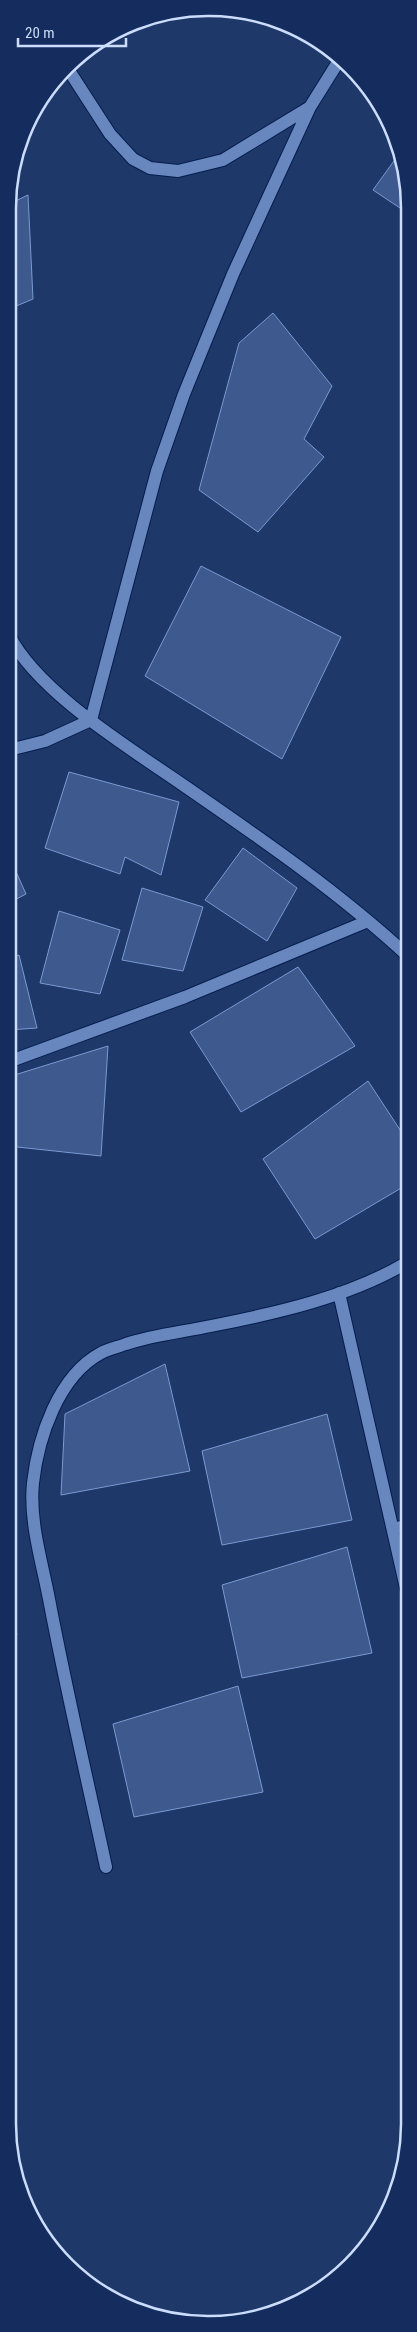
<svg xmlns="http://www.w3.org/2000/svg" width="417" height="2332" viewBox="0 0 417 2332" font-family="'Roboto Condensed',sans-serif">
	<rect width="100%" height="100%" fill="#1e386a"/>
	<path fill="#3d598d" stroke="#7a9ad3" d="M399,154L409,195V214L373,190Z
		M28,195L33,299L9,309V204Z
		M273,313L332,386L304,439L324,457L258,532L199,490L239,343Z
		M201,566L341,637L282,759L145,676Z
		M69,772L179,802L161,875L125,857L120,874L45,848Z
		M243,848L297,888L267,941L205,900Z
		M9,856L26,894L9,903Z
		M142,888L203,907L183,971L122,960Z
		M59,911L120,930L100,994L40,983Z
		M19,955L37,1028L8,1030L9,958Z
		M298,967L355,1046L241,1112L190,1032Z
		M108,1046L101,1156L8,1146V1077Z
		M368,1081L408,1142V1184L315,1239L263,1159Z
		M165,1364L190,1471L61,1495L65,1414Z
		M327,1414L352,1520L222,1545L202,1451Z
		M347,1547L372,1653L242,1678L222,1585Z
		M8,1597L17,1635L8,1636Z
		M238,1686L263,1792L134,1817L113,1724Z"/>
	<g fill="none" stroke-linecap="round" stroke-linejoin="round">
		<g stroke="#061d4d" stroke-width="14">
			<path id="minor" d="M68,69L110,134L133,159L150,168L178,171L223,160L310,107
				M9,635C38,693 133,750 186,787C263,840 340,893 409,957
				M9,750L45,741L91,720L157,471L184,394L233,274L310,107L340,59
				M8,1062L185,997L368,921
				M339,1293L408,1597
				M394,1529L408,1525
				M106,1867C87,1778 66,1689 49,1599C42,1562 29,1521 33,1483C38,1438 58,1376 101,1353C108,1349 118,1347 126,1344C153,1335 183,1332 211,1326C277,1313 349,1297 408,1262"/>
		</g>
		<use href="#minor" stroke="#6887bf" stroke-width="12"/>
	</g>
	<path d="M0 0H417V2332H0ZM208 16H209A192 192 0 0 1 401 208V2124A192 192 0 0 1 209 2316H208A192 192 0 0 1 16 2124V208A192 192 0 0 1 208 16Z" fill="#142d5e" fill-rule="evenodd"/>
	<path fill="none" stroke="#ccddfc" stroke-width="2.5" d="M208 16H209A192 192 0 0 1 401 208V2124A192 192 0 0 1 209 2316H208A192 192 0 0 1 16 2124V208A192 192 0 0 1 208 16Z"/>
	<path d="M18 38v8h108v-8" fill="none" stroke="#ccddfc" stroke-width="2.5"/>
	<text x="25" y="38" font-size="15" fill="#ccddfc" stroke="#142d5e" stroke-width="4" paint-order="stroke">20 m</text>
</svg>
